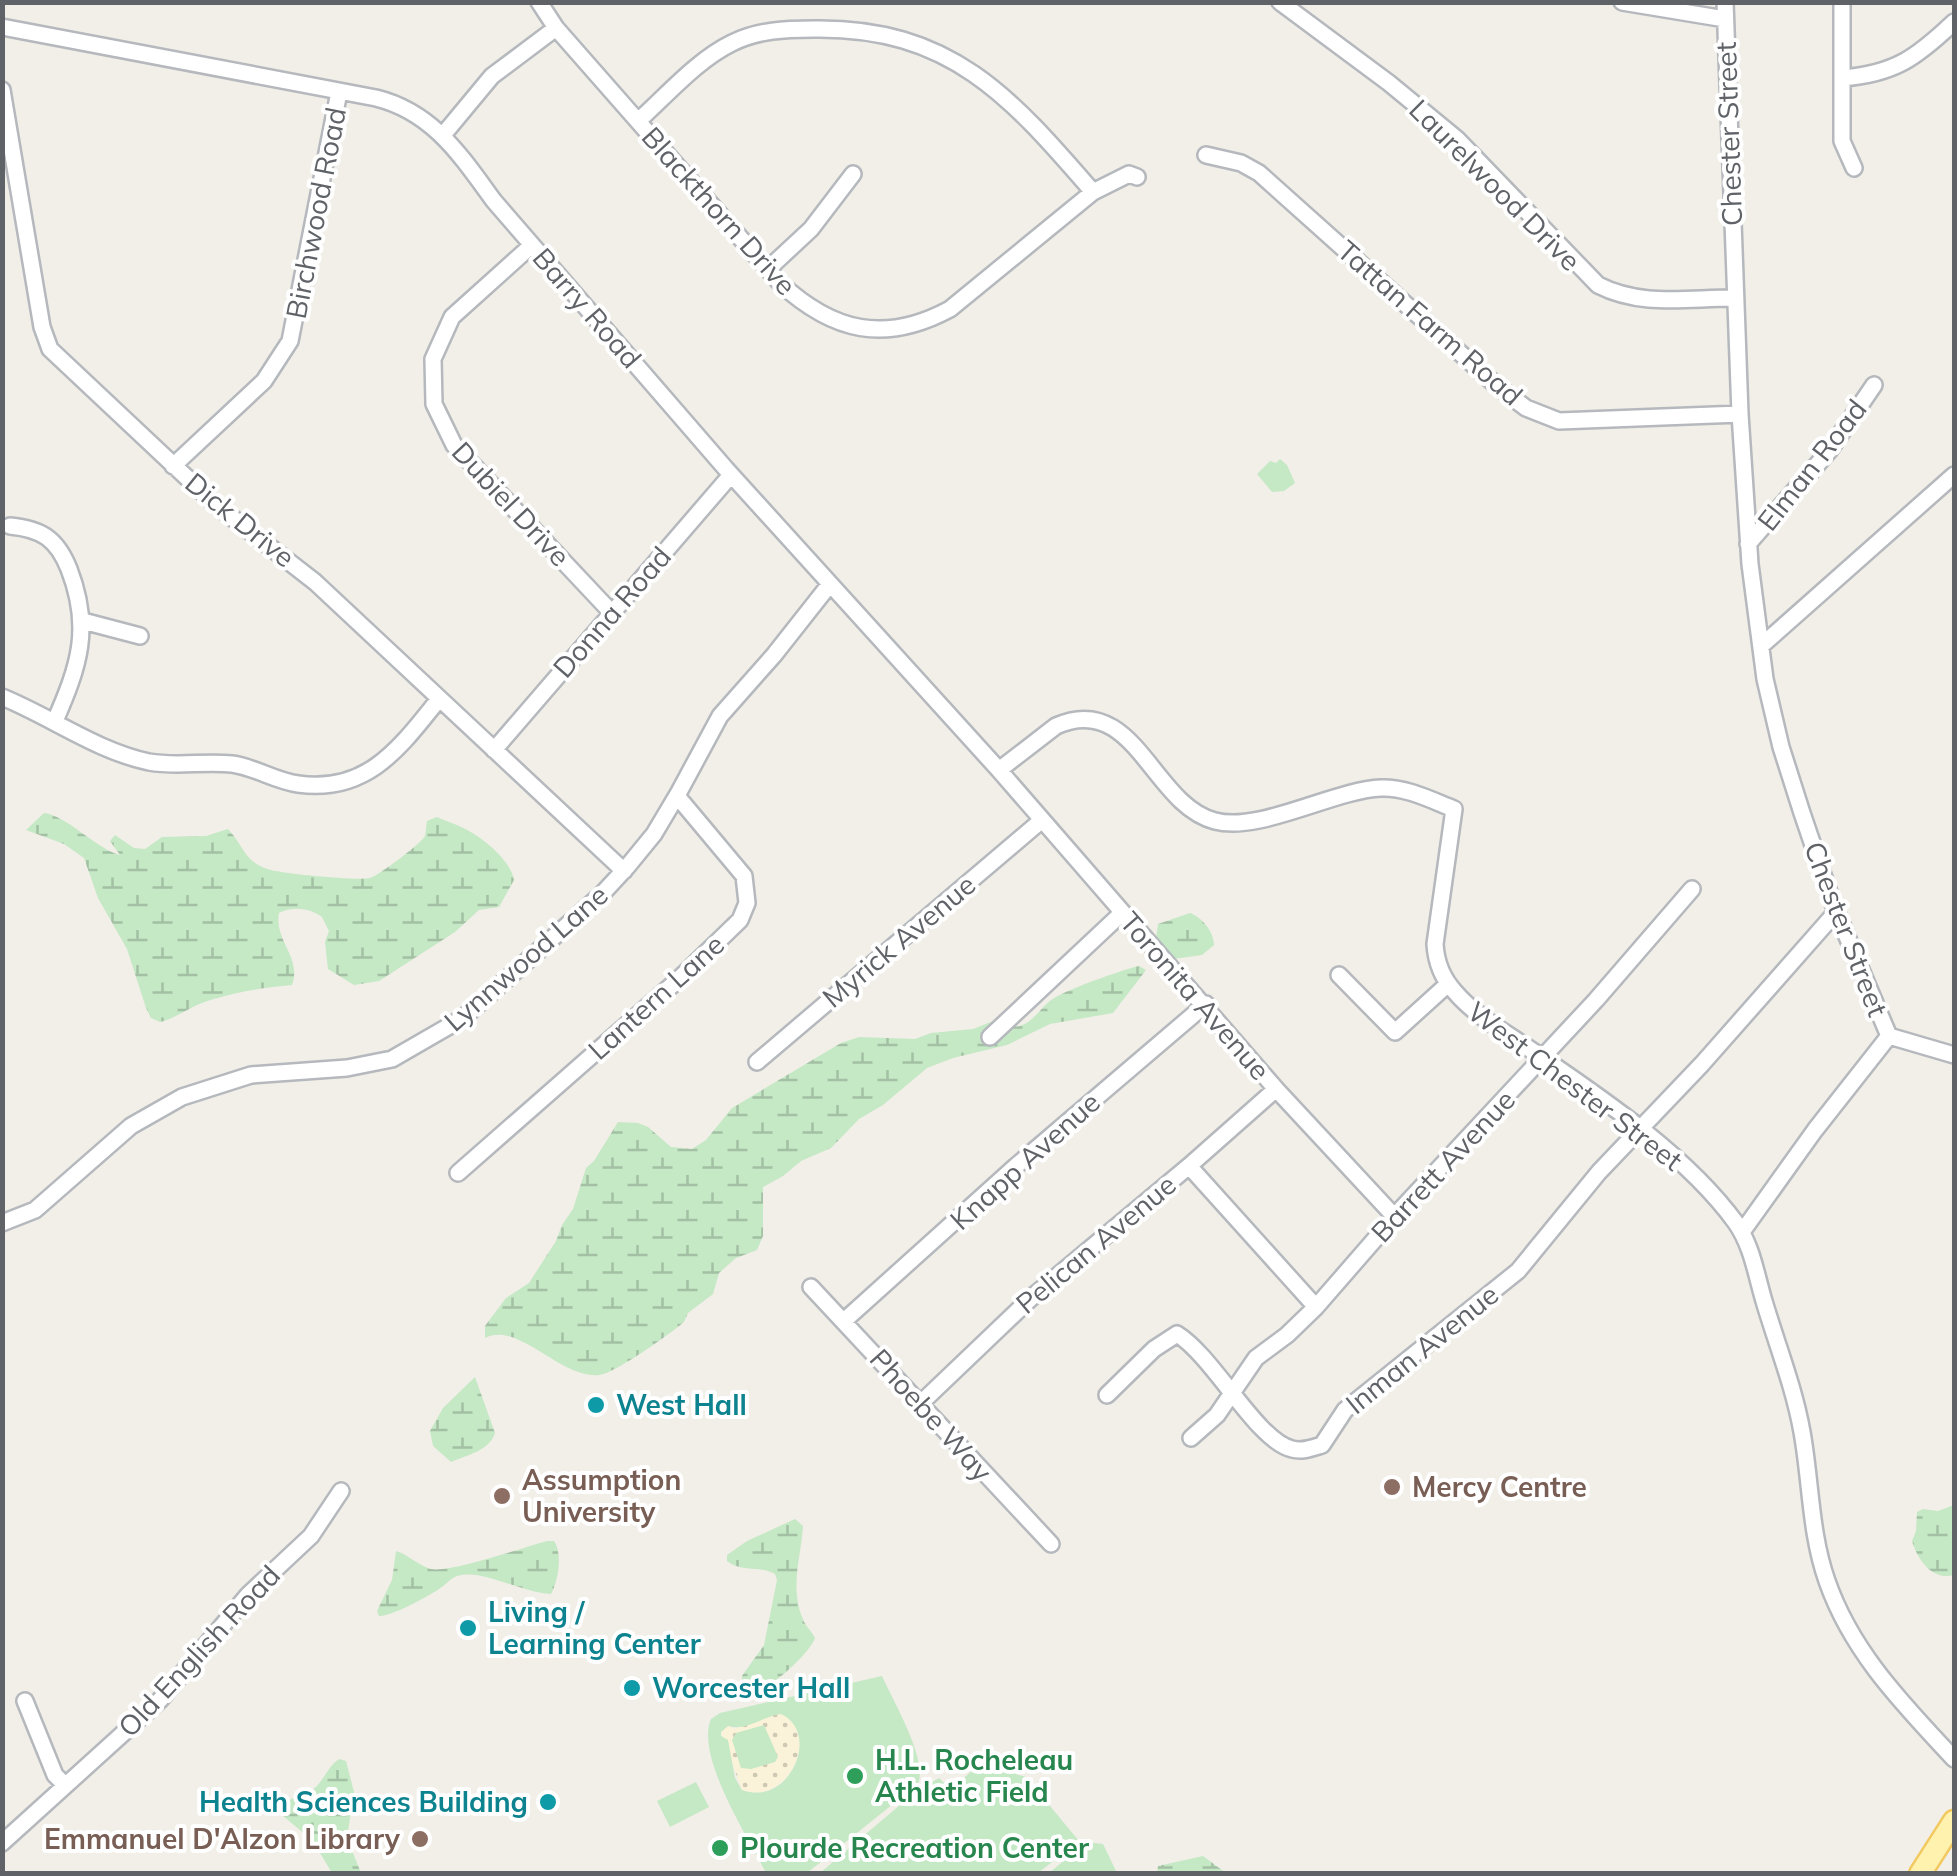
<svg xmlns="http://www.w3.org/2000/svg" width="1957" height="1876" viewBox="0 0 1957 1876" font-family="Mulish,sans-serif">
	<defs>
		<pattern id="wetland-marsh" width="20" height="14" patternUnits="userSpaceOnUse" patternTransform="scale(2.5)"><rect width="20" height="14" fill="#c5e8c5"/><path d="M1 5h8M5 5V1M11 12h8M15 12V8" fill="none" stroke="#a3c0a4"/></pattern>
		<pattern id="sand-dots" width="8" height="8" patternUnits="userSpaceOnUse" patternTransform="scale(2.5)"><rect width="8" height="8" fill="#fbf3d9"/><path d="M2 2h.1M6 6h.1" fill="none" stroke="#cec8b4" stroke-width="1.8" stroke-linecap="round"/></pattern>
	</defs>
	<rect width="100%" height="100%" fill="#f1efe8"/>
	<path fill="url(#wetland-marsh)" d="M44,813C66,815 98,850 120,855L110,841L115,835L134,848L145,849L162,837L206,836L228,829C245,847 243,862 271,870C285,874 359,881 370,878C378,876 422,843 425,836C426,832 426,825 427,821L437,817C445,821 453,823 461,827C480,835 511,860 514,880L499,907L479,910L455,932L379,981L354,985L328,969L325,942L329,931L322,917C310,908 293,906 279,913C274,941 302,957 292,985C261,988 227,993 197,1005C184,1011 173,1019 160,1022L151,1018L146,1008L127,949L98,898L84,858L64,844L26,830Z
		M1190,913C1201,917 1214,931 1214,945L1202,955L1173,959L1156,939L1158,924Z
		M1139,966L1146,970L1113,1013L1050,1024L1007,1045L953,1058L927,1068L883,1105L859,1119L831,1148L801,1161L783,1176L763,1187V1236L757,1250L736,1258L719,1273L713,1294L688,1313L684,1322C670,1334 614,1374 599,1375C560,1379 519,1321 485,1338V1326L506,1298L529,1283L556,1241L562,1225L573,1209L586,1168L594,1161L618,1122L638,1123L648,1127L671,1147L692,1149L706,1140L732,1108L841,1043L859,1037L915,1039L931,1033L973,1029L996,1020C1002,1025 1010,1028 1019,1026C1034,1023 1042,1004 1056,997C1074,987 1119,971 1139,966Z
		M475,1377L495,1433C489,1451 467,1455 451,1462L433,1446L430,1431L443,1408Z
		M1954,1505V1575C1933,1581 1918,1561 1912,1541L1916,1531L1917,1512L1923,1509L1938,1511Z
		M795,1519L803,1526C801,1558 790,1585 802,1617C805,1626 811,1630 815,1638C811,1651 771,1690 757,1689C750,1688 748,1685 742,1681V1676L764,1645L777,1580L775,1574C759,1565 742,1573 727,1561V1555L747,1541Z
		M547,1541H554C563,1554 558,1581 551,1594C523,1593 486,1571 462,1575C452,1576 450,1581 442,1587C431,1595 391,1617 379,1616L377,1611L392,1580L396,1551C409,1555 419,1566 431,1569C450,1573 525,1547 547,1541Z
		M339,1759L346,1761L354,1792L347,1838L361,1873H332L313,1841L282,1815L281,1811L286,1801C297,1797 309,1794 317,1786C325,1777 329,1766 339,1759Z
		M1203,1856L1226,1873H1157L1158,1866Z"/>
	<path fill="url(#sand-dots)" d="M781,1714C824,1734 786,1807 742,1790L721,1732L728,1726L735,1729L769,1715Z"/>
	<path fill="#c5e8c5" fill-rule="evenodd" d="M1280,459L1287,465L1295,483L1284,491L1272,492L1257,474L1270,461L1276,463Z
		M882,1676C893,1701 928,1759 918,1784L807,1873H766C749,1838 695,1757 711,1719L720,1713ZM781,1714C822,1733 789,1808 742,1790L735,1778L728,1740L721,1736V1732L728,1726C746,1732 763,1716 781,1714Z
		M764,1725L778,1757L775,1762L751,1769L741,1768L732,1740L736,1733Z
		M980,1764L1026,1777L1079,1841L1038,1873H820L914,1793L939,1778L947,1786L953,1787Z
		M696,1782L709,1807L670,1827L657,1801Z
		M1087,1842L1103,1844L1117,1873H1049Z"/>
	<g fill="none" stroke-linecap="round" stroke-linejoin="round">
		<g stroke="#b5b8bc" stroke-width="20">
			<path id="minor" d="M539,2L556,28L780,283C833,332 885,344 950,309L1093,192L1129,174L1137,177
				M1280,2L1389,83L1457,139L1598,285C1641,307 1686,298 1733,298
				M1622,2L1725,19
				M1725,2L1740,414L1750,564L1765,679L1781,747L1802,813L1832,901L1889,1036
				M1842,2V141L1854,168
				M2,27L376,98C433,112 461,156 494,201L726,469L999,770L1056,726C1135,691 1152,805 1215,821C1259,833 1334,790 1381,788C1406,787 1431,800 1454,809L1435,944C1436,962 1443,979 1455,992C1477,1018 1512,1036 1540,1056C1606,1101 1689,1158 1736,1223C1752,1246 1756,1274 1764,1301C1777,1345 1794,1387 1802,1432C1811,1482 1810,1533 1827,1581C1852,1653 1904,1705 1954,1759
				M1842,78C1895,74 1917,57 1954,22
				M2,90L42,327L50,349L216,505L315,582L624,871
				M638,121C667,95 697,60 732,43C758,30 786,29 814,29C950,27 1010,96 1093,192
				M443,135L492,76L556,28
				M1206,155L1241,163L1259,173L1497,386L1526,408L1559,421L1740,414
				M532,245L452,317L433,359L434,404L454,445L611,612
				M768,269L811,229L853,174
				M173,466L264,381L290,341L339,92
				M10,526C42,529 57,539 69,569C92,628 79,666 55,721
				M1748,544L1829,451L1874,385
				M83,621L140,636
				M1761,646L1954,475
				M2,697C51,717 97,751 149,762C177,767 204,761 232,764C255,767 275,781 298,784C368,794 401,746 439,699
				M494,750L731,475
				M999,770L1276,1089L1395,1217
				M1339,975L1395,1032L1448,984
				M1889,1036L1954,1055
				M990,1037L1122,913
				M757,1062L1042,820
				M1189,1166L1316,1307
				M458,1173L679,979L740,920L747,903L744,876L677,796
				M2,1223L35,1210L131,1126L182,1097L251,1075L347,1068L392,1059L463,1018L602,894L627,867L654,834L679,792L720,716L774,655L830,584
				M1742,1232L1815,1130L1889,1036
				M811,1287L1051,1544
				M845,1320L1016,1166L1206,1004
				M1107,1395L1154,1349L1177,1334C1214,1357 1257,1441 1292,1449C1302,1452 1312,1448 1322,1445L1345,1410L1518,1271L1599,1172L1702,1064L1837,911
				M921,1403L1031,1298L1189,1166L1276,1089
				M1191,1438L1217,1415L1256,1358L1287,1335L1316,1307L1403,1207L1596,1000L1692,889
				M25,1701L55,1775L65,1785
				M2,1843L160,1700L248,1595L311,1536L341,1491"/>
		</g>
		<g stroke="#f2c960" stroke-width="25">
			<path id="major" d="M1920,1874L1954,1821"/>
		</g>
		<use href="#minor" stroke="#fff" stroke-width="15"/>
		<use href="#major" stroke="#fff2af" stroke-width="20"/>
	</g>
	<g fill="#0f9aa8" stroke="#fff" stroke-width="4">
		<circle cx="596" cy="1405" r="10"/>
		<circle cx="468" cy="1628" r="10"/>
		<circle cx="632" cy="1688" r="10"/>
		<circle cx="548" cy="1802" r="10"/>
	</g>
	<g fill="#8d6e63" stroke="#fff" stroke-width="4">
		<circle cx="1392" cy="1487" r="10"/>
		<circle cx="502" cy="1496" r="10"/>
		<circle cx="420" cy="1839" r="10"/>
	</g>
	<g fill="#2e9e5b" stroke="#fff" stroke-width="4">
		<circle cx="855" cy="1776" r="10"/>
		<circle cx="720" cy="1848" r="10"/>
	</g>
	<g text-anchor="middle" stroke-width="8" stroke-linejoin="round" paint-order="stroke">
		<g font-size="28" fill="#5f6368" stroke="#fff">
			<text transform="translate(1729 134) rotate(-92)" y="10">Chester Street</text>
			<text transform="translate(1495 185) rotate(45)" y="10">Laurelwood Drive</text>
			<text transform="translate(719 211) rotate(48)" y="10">Blackthorn Drive</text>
			<text transform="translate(316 213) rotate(-79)" y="10">Birchwood Road</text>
			<text transform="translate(587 308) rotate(49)" y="10">Barry Road</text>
			<text transform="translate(1430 323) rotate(41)" y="10">Tattan Farm Road</text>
			<text transform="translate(1812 465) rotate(-52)" y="10">Elman Road</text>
			<text transform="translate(511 504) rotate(47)" y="10">Dubiel Drive</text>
			<text transform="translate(240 520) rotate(39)" y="10">Dick Drive</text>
			<text transform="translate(612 612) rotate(-49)" y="10">Donna Road</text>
			<text transform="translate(1846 929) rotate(69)" y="10">Chester Street</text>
			<text transform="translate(899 941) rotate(-40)" y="10">Myrick Avenue</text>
			<text transform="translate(526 958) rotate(-41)" y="10">Lynnwood Lane</text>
			<text transform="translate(1195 996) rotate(49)" y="10">Toronita Avenue</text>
			<text transform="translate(656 997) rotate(-42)" y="10">Lantern Lane</text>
			<text transform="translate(1575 1086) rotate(37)" y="10">West Chester Street</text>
			<text transform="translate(1025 1161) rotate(-42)" y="10">Knapp Avenue</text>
			<text transform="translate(1443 1166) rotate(-47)" y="10">Barrett Avenue</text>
			<text transform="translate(1096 1244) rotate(-40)" y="10">Pelican Avenue</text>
			<text transform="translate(1422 1349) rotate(-39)" y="10">Inman Avenue</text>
			<text transform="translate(931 1415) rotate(48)" y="10">Phoebe Way</text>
			<text transform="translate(199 1651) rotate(-47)" y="10">Old English Road</text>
		</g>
		<g font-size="28" font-weight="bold" fill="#0d838f" stroke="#fff" text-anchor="start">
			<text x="616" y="1415">West Hall</text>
			<text x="488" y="1622">Living /<tspan x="488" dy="32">Learning Center</tspan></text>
			<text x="652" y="1698">Worcester Hall</text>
			<text x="528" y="1812" text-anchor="end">Health Sciences Building</text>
		</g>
		<g font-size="28" font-weight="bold" fill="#785e54" stroke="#fff" text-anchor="start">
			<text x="522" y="1490">Assumption<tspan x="522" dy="32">University</tspan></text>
			<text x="1412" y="1497">Mercy Centre</text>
			<text x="400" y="1849" text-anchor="end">Emmanuel D'Alzon Library</text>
		</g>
		<g font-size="28" font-weight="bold" fill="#27864d" stroke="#fff" text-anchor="start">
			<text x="875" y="1770">H.L. Rocheleau<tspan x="875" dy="32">Athletic Field</tspan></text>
			<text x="740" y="1858">Plourde Recreation Center</text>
		</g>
	</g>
	<rect width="1957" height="1876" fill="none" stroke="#5f6368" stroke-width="10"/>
</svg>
